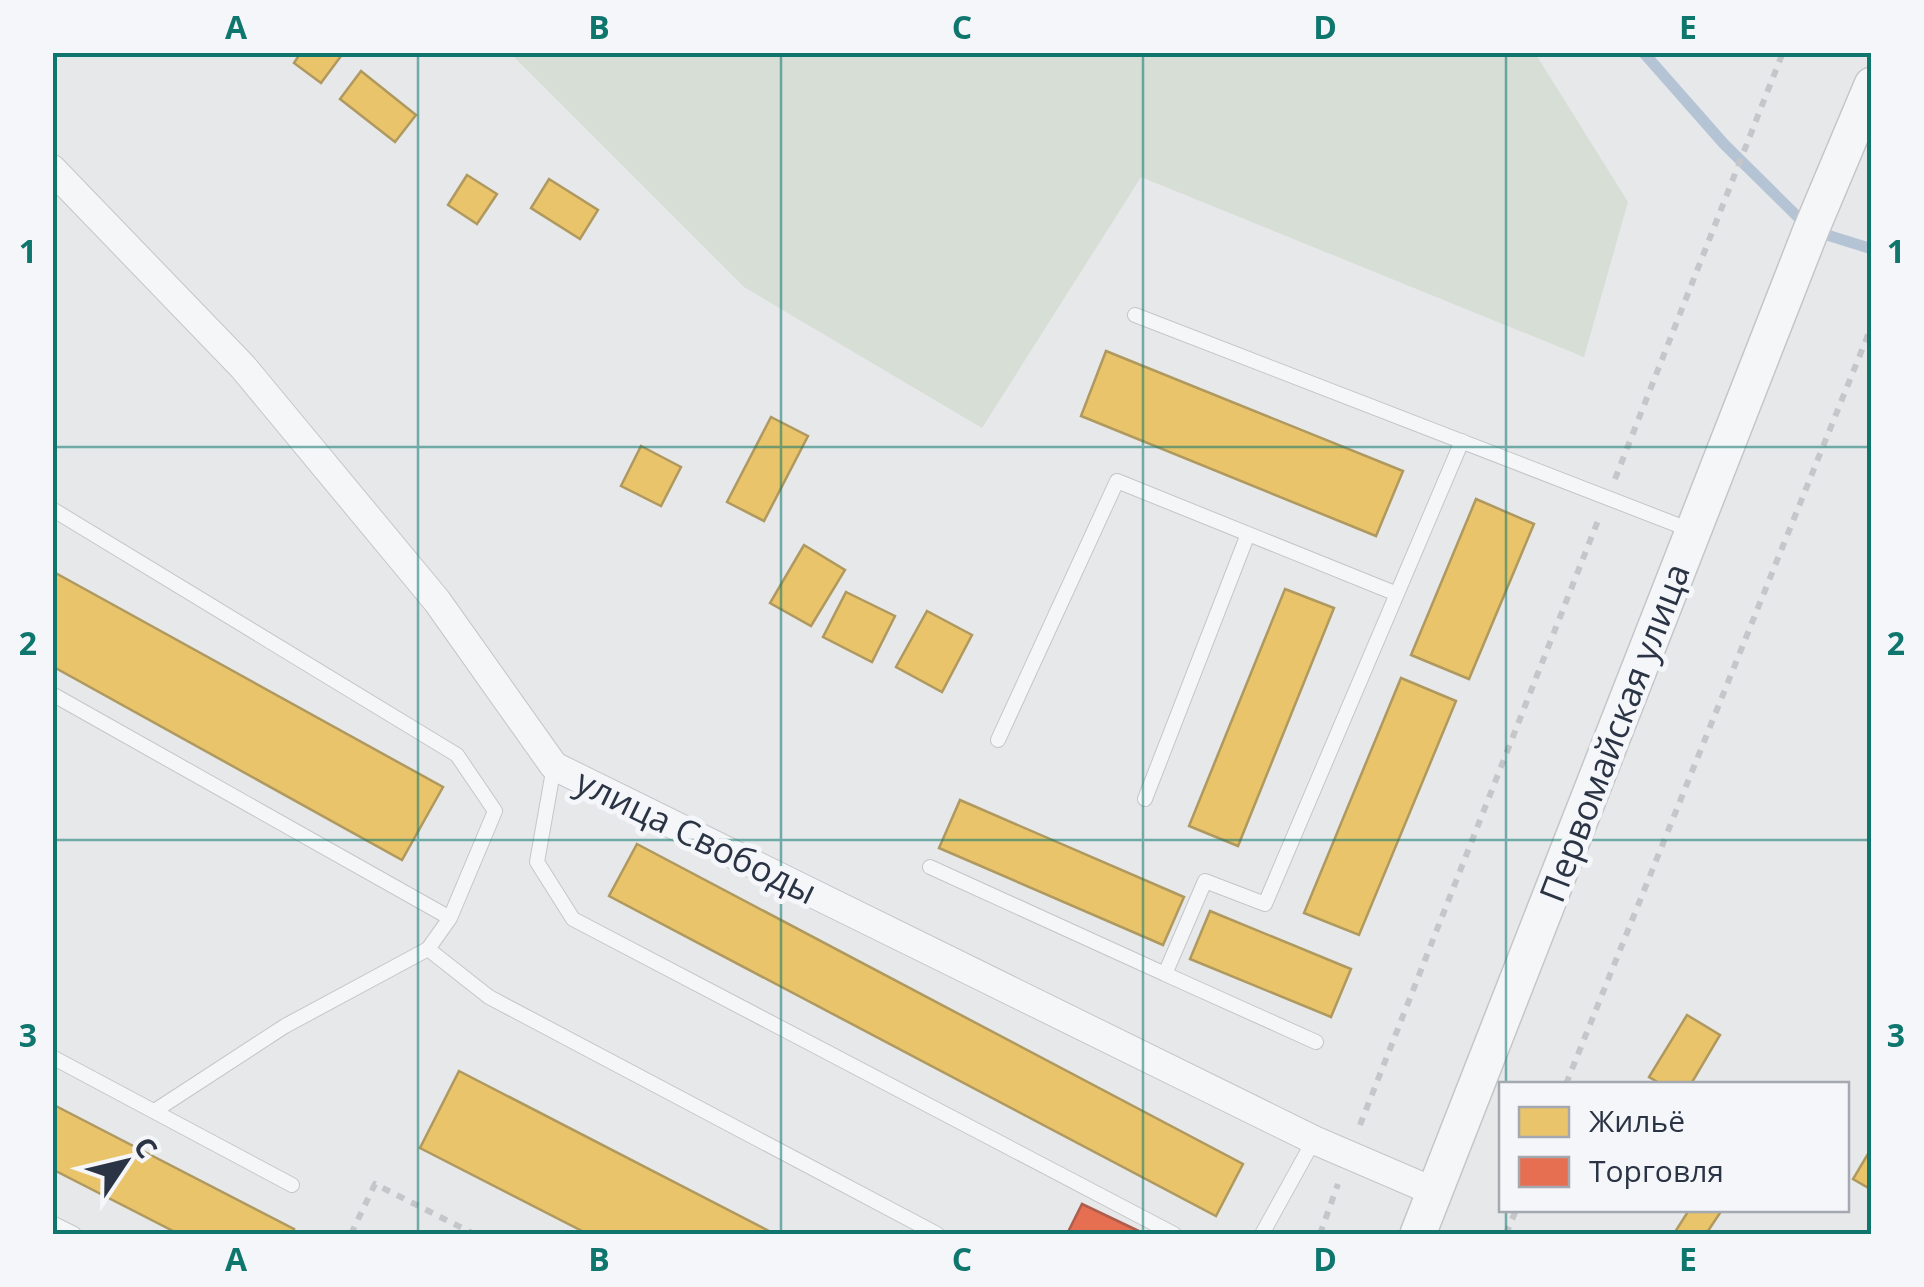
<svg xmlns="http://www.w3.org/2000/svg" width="1924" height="1287" viewBox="0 0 1924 1287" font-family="'Open Sans',sans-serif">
	<rect width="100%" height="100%" fill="#e6e8ea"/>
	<path fill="#d6ded6" d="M510,53H1535L1628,202L1584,357L1141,177L982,428L744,287Z"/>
	<path fill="#e9c46a" stroke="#b0995f" stroke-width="2.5" d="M301,52H344L321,83L294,63Z
		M361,71L416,115L395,142L340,99Z
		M467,175L497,194L477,224L448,205Z
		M549,179L598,210L580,239L531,208Z
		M1106,351L1403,471L1376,536L1081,416Z
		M771,417L808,436L764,521L727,502Z
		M641,446L681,467L661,506L621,486Z
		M1476,499L1534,524L1469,679L1411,655Z
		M804,545L845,570L811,626L770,603Z
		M52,571L443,787L402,860L52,666Z
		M1285,589L1334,608L1238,846L1189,826Z
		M846,592L895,616L872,662L823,637Z
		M927,611L972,635L942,692L896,667Z
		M1401,678L1456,701L1359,935L1304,913Z
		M960,800L1184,897L1163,945L939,848Z
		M637,844L1243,1164L1216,1216L609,896Z
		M1210,911L1351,969L1331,1017L1190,959Z
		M1687,1015L1720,1035L1691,1084H1661L1649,1077Z
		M459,1071L775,1234H588L420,1148Z
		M52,1104L294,1229L291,1234H179L52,1169Z
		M1872,1147V1190L1853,1179Z
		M1689,1210H1722L1706,1234H1679L1675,1232Z"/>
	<path fill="#e76f51" stroke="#af5d4d" stroke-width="2.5" d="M1082,1204L1145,1234H1067Z"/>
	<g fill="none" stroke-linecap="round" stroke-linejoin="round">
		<path stroke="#b4c4d5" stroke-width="11" d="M1643,52L1724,144L1811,230L1872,249"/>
		<g stroke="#c4c6c8" stroke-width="16">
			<path id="service" d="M1135,315L1693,531
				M52,509L457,755L495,811L450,918L428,949L285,1026L156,1110
				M52,694L450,918
				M998,740L1117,481L1397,594
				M554,766L537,862L573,919L1174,1234
				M1145,799L1248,534
				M930,867L1165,974L1205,881L1265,904L1462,441
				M428,949L489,997L937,1234
				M1165,974L1316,1042
				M52,1057L292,1185
				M52,1223L74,1234
				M1262,1234L1314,1140"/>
		</g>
		<g stroke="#c4c6c8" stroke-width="30">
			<path id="minor" d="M52,169L243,367L437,601L554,766L1314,1140L1435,1192"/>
		</g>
		<g stroke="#c4c6c8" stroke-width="38">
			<path id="tertiary" d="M1418,1234L1811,230L1872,85"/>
		</g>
		<path stroke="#c5c6ca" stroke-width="6" stroke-dasharray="8 8" stroke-linecap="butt" d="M1615,479L1783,52
			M1566,1084L1872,325
			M1360,1125L1599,518
			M351,1234L375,1184L474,1234
			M1320,1234L1338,1184
			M1506,1234L1516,1210"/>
		<use href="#service" stroke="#f5f6f7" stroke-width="14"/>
		<use href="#minor" stroke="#f5f6f7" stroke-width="28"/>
		<use href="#tertiary" stroke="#f5f6f7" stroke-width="35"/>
	</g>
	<path fill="none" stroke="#0f766e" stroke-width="2.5" stroke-opacity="0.55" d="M418,52V1234M781,52V1234M1143,52V1234M1506,52V1084M52,447H1872M52,840H1872M1506,1210V1234"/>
	<g text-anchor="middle" stroke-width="10" stroke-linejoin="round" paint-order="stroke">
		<g font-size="35" fill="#2b3445" stroke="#f4f6f9">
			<text transform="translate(1615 733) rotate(-69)" y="12">Первомайская улица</text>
			<text transform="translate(696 837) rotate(26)" y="12">улица Свободы</text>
		</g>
	</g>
	<rect width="1924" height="1287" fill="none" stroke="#f4f6f9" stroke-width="110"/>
	<rect x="1499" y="1082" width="350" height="130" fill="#f4f6f9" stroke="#a4a8b1" stroke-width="2.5"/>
	<rect x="1519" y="1107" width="50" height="30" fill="#e9c46a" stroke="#a4a8b1" stroke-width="2.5"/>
	<text x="1589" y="1132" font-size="30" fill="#2b3445">Жильё</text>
	<rect x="1519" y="1157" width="50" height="30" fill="#e76f51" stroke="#a4a8b1" stroke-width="2.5"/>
	<text x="1589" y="1182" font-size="30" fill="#2b3445">Торговля</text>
	<g transform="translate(125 1162) rotate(55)" stroke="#f4f6f9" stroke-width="8" paint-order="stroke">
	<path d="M0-8L18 38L0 25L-18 38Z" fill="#2b3445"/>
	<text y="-15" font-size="28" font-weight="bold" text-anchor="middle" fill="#2b3445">С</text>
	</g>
	<rect x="55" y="55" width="1814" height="1177" fill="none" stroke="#0f766e" stroke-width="4"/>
	<g font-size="32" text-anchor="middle" font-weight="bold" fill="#0f766e">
		<text x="236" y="39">A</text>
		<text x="599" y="39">B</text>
		<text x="962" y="39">C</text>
		<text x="1325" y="39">D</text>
		<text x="1688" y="39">E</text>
		<text x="28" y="263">1</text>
		<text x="1896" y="263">1</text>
		<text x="28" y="655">2</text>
		<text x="1896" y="655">2</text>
		<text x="28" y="1047">3</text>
		<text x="1896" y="1047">3</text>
		<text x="236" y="1271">A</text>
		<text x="599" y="1271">B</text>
		<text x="962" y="1271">C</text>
		<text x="1325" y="1271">D</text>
		<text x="1688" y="1271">E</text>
	</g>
</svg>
